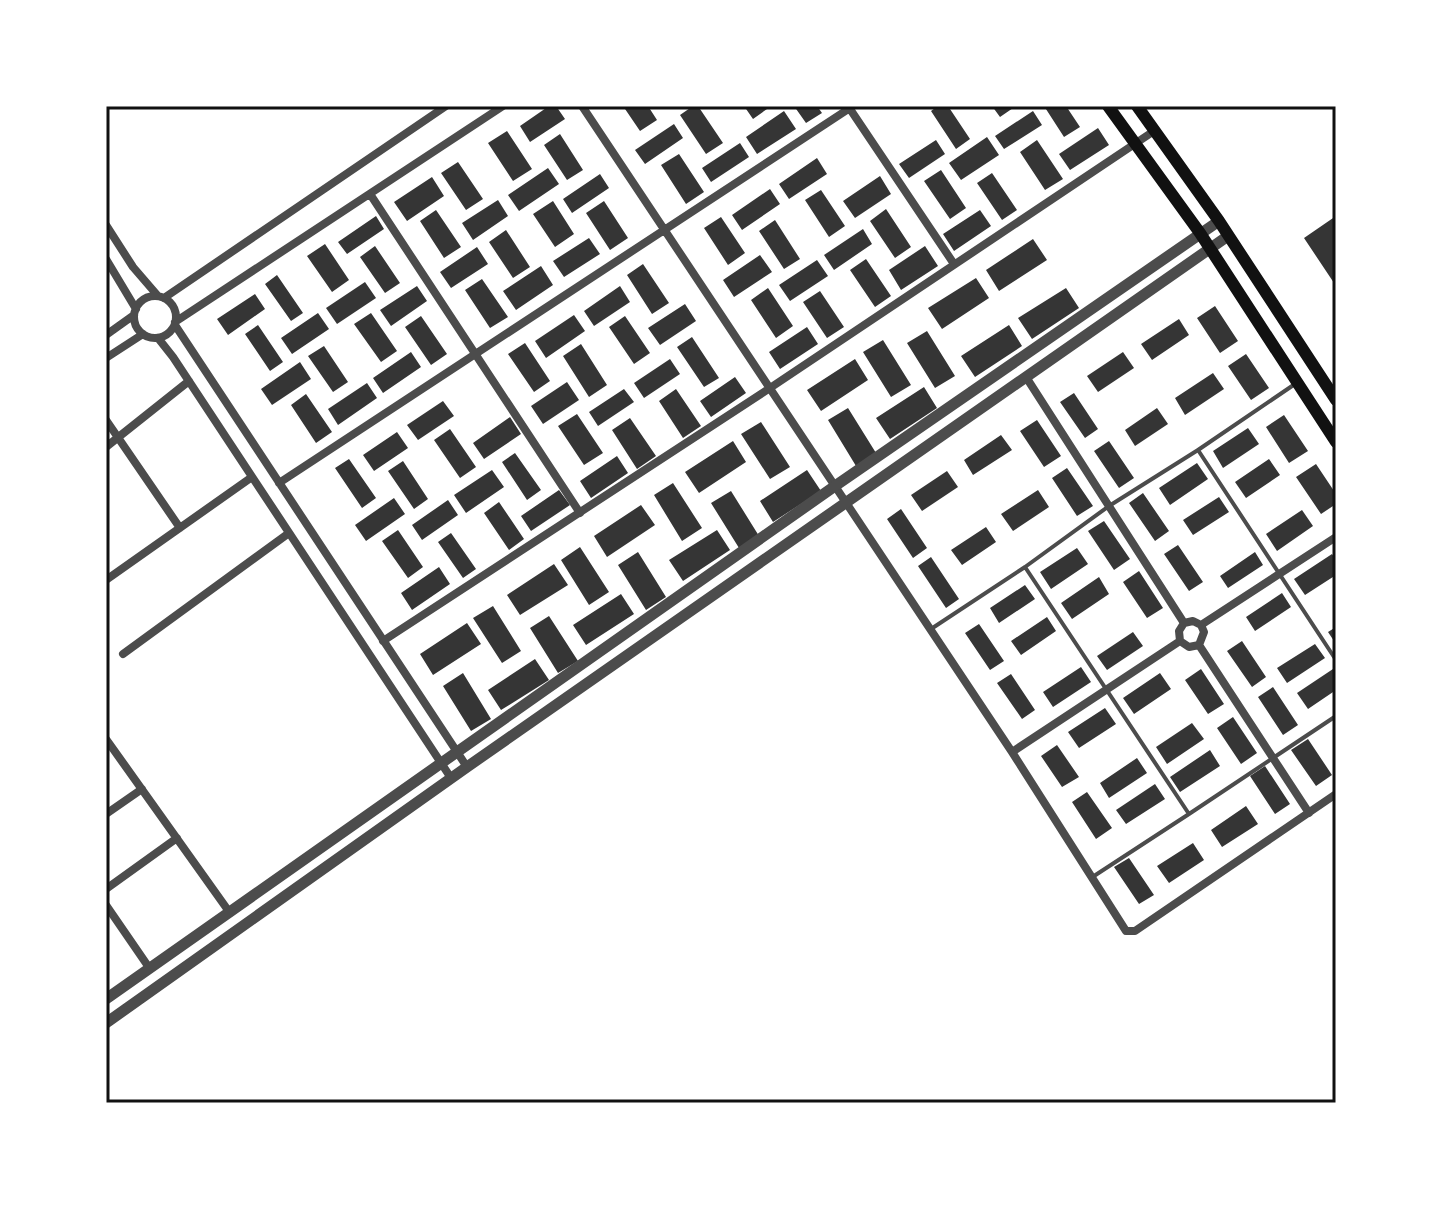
<svg xmlns="http://www.w3.org/2000/svg" width="1442" height="1209" viewBox="0 0 1442 1209" font-family="Poppins,sans-serif">
	<rect width="100%" height="100%" fill="#fff"/>
	<path fill="#353535" d="M549,106H556L565,119L530,142L520,126Z
		M623,106H648L657,120L640,131Z
		M693,106H698L723,143L706,154L680,115Z
		M744,106H765L767,109L753,119Z
		M794,106H817L822,113L806,123Z
		M938,106H948L970,139L956,149L931,111Z
		M992,106H1016L1000,117Z
		M1044,106H1066L1080,127L1064,137Z
		M784,111L796,129L757,154L746,137Z
		M1033,111L1042,125L1004,149L995,136Z
		M674,124L683,138L645,164L635,150Z
		M1098,128L1109,145L1070,170L1059,154Z
		M507,131L532,169L513,181L488,143Z
		M560,134L583,170L567,180L544,145Z
		M987,137L999,155L961,180L949,163Z
		M936,140L945,154L909,178L899,164Z
		M1037,140L1063,179L1045,190L1020,152Z
		M740,143L749,157L711,182L702,168Z
		M679,154L704,192L686,204L661,165Z
		M817,158L827,174L789,199L779,184Z
		M458,162L483,199L466,210L441,173Z
		M548,168L559,184L519,211L508,195Z
		M941,170L966,208L950,219L924,181Z
		M992,173L1017,210L1002,220L977,183Z
		M600,174L609,188L572,213L563,199Z
		M880,176L891,194L855,218L843,201Z
		M432,177L444,196L407,221L394,202Z
		M770,189L780,204L742,230L732,215Z
		M821,190L845,226L829,237L805,200Z
		M498,200L508,216L473,240L462,223Z
		M553,201L574,234L555,247L533,214Z
		M604,201L628,238L610,250L586,213Z
		M886,209L911,247L895,258L870,221Z
		M436,210L461,247L444,258L420,221Z
		M980,210L991,226L954,251L943,234Z
		M376,216L384,229L347,254L338,242Z
		M1336,216V286L1304,238Z
		M721,217L745,253L728,265L704,228Z
		M775,220L800,259L784,269L759,231Z
		M863,229L872,244L834,270L824,255Z
		M506,230L530,267L513,278L489,242Z
		M589,238L600,254L564,277L553,261Z
		M1033,239L1047,260L999,291L986,270Z
		M325,244L349,280L332,292L307,256Z
		M375,246L400,283L385,293L360,257Z
		M925,246L938,266L901,290L889,270Z
		M477,247L488,264L451,288L440,272Z
		M760,255L772,272L734,297L723,280Z
		M866,259L891,296L875,307L850,270Z
		M817,260L828,276L790,301L779,285Z
		M643,264L669,303L652,314L627,275Z
		M541,266L553,285L516,310L503,291Z
		M277,275L303,313L291,321L265,284Z
		M976,278L989,298L942,329L928,308Z
		M482,279L508,317L490,328L465,290Z
		M365,282L376,298L337,324L326,308Z
		M417,286L427,301L391,326L380,310Z
		M620,286L630,302L594,326L584,311Z
		M768,288L793,326L776,338L751,300Z
		M1066,288L1079,308L1032,339L1018,318Z
		M820,291L844,327L827,338L803,302Z
		M255,294L265,309L228,335L217,319Z
		M685,304L696,321L660,345L648,328Z
		M1215,306L1238,341L1220,353L1197,318Z
		M318,313L329,329L292,354L281,338Z
		M371,313L397,351L381,362L354,324Z
		M574,315L585,331L546,358L535,341Z
		M421,316L447,354L431,365L405,327Z
		M625,316L650,353L634,364L609,327Z
		M1179,319L1189,335L1152,360L1141,344Z
		M258,325L283,362L270,371L245,334Z
		M1009,325L1022,346L975,377L961,356Z
		M807,327L818,344L780,369L769,352Z
		M927,331L955,376L935,388L907,343Z
		M692,337L719,378L704,387L677,347Z
		M883,340L911,385L891,397L863,352Z
		M525,343L550,381L534,392L508,354Z
		M581,344L607,385L589,397L563,356Z
		M324,346L348,382L333,392L308,356Z
		M411,352L421,367L383,393L373,378Z
		M1123,352L1134,368L1098,392L1087,376Z
		M1246,354L1269,388L1251,400L1228,366Z
		M670,359L680,374L644,398L634,383Z
		M855,359L868,380L821,411L807,390Z
		M300,362L311,379L272,405L261,389Z
		M1213,373L1224,389L1185,415L1175,398Z
		M735,377L746,393L711,417L700,401Z
		M567,382L579,400L543,424L531,406Z
		M367,383L377,398L338,425L328,409Z
		M924,387L937,408L890,439L876,418Z
		M624,389L634,402L598,426L589,412Z
		M676,389L701,426L683,438L659,401Z
		M1074,393L1098,429L1085,438L1060,402Z
		M306,394L332,432L316,443L291,405Z
		M443,401L454,416L418,440L407,425Z
		M848,408L876,453L856,466L828,420Z
		M1157,408L1168,424L1135,446L1125,430Z
		M577,414L603,453L584,465L558,426Z
		M1284,415L1308,451L1289,463L1266,427Z
		M510,417L521,434L484,459L473,443Z
		M630,418L656,456L637,469L612,430Z
		M1037,420L1061,456L1044,467L1020,431Z
		M761,422L790,467L770,479L741,434Z
		M1248,428L1259,444L1223,468L1213,451Z
		M450,429L476,467L460,478L434,440Z
		M397,432L408,448L374,471L363,455Z
		M1001,435L1012,450L973,475L964,460Z
		M733,441L746,462L699,493L685,472Z
		M1109,441L1134,478L1119,488L1094,451Z
		M515,453L541,490L527,500L502,462Z
		M617,456L628,473L591,498L580,481Z
		M349,459L376,498L362,508L335,468Z
		M1269,459L1280,475L1246,498L1235,482Z
		M403,461L428,499L414,509L388,471Z
		M1197,463L1208,479L1170,505L1159,488Z
		M1316,464L1336,494V504L1321,514L1296,477Z
		M1067,468L1093,506L1077,516L1052,478Z
		M492,470L504,487L466,513L454,495Z
		M807,470L821,491L773,522L760,501Z
		M947,471L958,487L922,511L911,495Z
		M673,483L702,528L682,541L654,495Z
		M559,490L570,505L531,531L521,516Z
		M1038,490L1049,507L1013,531L1001,514Z
		M731,491L759,536L739,548L711,503Z
		M1143,493L1169,531L1155,541L1129,503Z
		M1219,497L1229,512L1193,535L1183,520Z
		M394,498L405,514L366,541L355,525Z
		M448,500L458,515L422,540L412,525Z
		M499,502L524,539L509,550L484,513Z
		M641,505L655,525L607,557L594,536Z
		M901,509L927,548L913,558L887,519Z
		M1302,510L1313,526L1277,551L1266,534Z
		M1104,521L1130,559L1114,570L1088,531Z
		M986,527L996,542L962,565L951,550Z
		M398,530L423,567L408,578L382,541Z
		M717,530L730,550L683,581L669,560Z
		M451,533L476,569L463,578L438,542Z
		M1178,545L1203,582L1189,591L1164,554Z
		M580,547L609,592L589,605L561,560Z
		M1077,548L1088,564L1051,589L1040,572Z
		M638,552L666,597L646,610L618,565Z
		M1255,552L1263,565L1228,588L1220,576Z
		M1332,554L1336,560V575L1305,595L1294,579Z
		M931,557L959,599L946,608L918,566Z
		M554,564L568,585L520,615L507,595Z
		M439,567L450,584L412,610L401,593Z
		M1139,571L1163,608L1147,618L1123,582Z
		M1099,577L1109,594L1072,619L1061,603Z
		M1025,585L1035,599L999,623L990,608Z
		M1282,593L1291,607L1255,631L1246,617Z
		M621,594L634,614L586,645L573,625Z
		M493,606L521,651L502,663L473,618Z
		M549,616L578,661L558,673L530,628Z
		M1047,617L1056,631L1021,655L1011,641Z
		M467,623L481,644L433,675L420,654Z
		M979,624L1004,661L990,670L965,633Z
		M1336,627V644L1328,632Z
		M1133,632L1143,646L1107,670L1097,656Z
		M1242,641L1266,677L1252,687L1227,651Z
		M1315,644L1325,658L1287,683L1277,668Z
		M535,659L549,680L501,710L488,690Z
		M1081,667L1091,682L1053,707L1043,692Z
		M1201,669L1224,704L1208,714L1185,680Z
		M1333,669L1336,673V690L1308,709L1297,693Z
		M463,673L491,719L471,731L443,686Z
		M1160,673L1171,689L1134,714L1123,698Z
		M1011,674L1035,710L1022,719L997,683Z
		M1273,687L1298,725L1283,735L1258,697Z
		M1105,708L1116,724L1079,748L1068,732Z
		M1233,717L1257,753L1241,764L1217,728Z
		M1192,723L1204,739L1167,764L1156,747Z
		M1308,739L1332,775L1316,786L1291,750Z
		M1057,745L1079,777L1062,787L1041,756Z
		M1210,750L1220,766L1180,792L1170,777Z
		M1137,758L1147,773L1109,798L1100,783Z
		M1265,766L1290,804L1275,814L1250,776Z
		M1155,784L1165,799L1126,824L1116,810Z
		M1087,792L1112,828L1096,839L1072,802Z
		M1246,806L1258,824L1222,847L1211,830Z
		M1193,843L1204,860L1169,883L1157,866Z
		M1129,858L1154,895L1139,904L1114,867Z"/>
	<g fill="none" stroke-linecap="round" stroke-linejoin="round">
		<path stroke="#4c4c4c" stroke-width="4" d="M1198,450L1295,384
			M1025,567L1109,506L1198,450L1336,660
			M931,629L1025,567L1189,814L1094,876
			M1189,814L1336,716"/>
		<path stroke="#4c4c4c" stroke-width="8" d="M582,106L1012,752L1126,931H1135L1336,794
			M848,106L954,264
			M370,194L580,513
			M106,225L133,267L158,296
			M106,259L136,309
			M134 317a21 21 0 1 1 42 0a21 21 0 1 1-42 0Z
			M164,298L446,106
			M175,322L503,106
			M175,325L467,767
			M106,335L134,315
			M158,338L173,357L451,778
			M106,358L143,334
			M1026,377L1184,623
			M106,420L180,528
			M106,447L189,381
			M279,483L853,106
			M106,580L252,477
			M1201,625L1204,632L1199,645L1189,647L1180,641L1179,631L1184,623L1193,621L1201,625L1336,537
			M383,641L770,388L1154,131
			M1199,645L1309,813
			M123,654L289,533
			M106,739L230,913
			M1012,752L1180,641
			M106,814L142,789
			M106,889L177,838
			M106,905L150,969"/>
		<path stroke="#4c4c4c" stroke-width="11" d="M106,999L835,486L1219,221
			M106,1023L467,767L1228,236"/>
		<path stroke="#111" stroke-width="12" d="M1108,106L1200,233L1336,442
			M1137,106L1219,221L1336,400"/>
	</g>
	<rect width="1442" height="1209" fill="none" stroke="#ffffff" stroke-width="216"/>
	<rect x="108" y="108" width="1226" height="993" fill="none" stroke="#111" stroke-width="3"/>
</svg>
